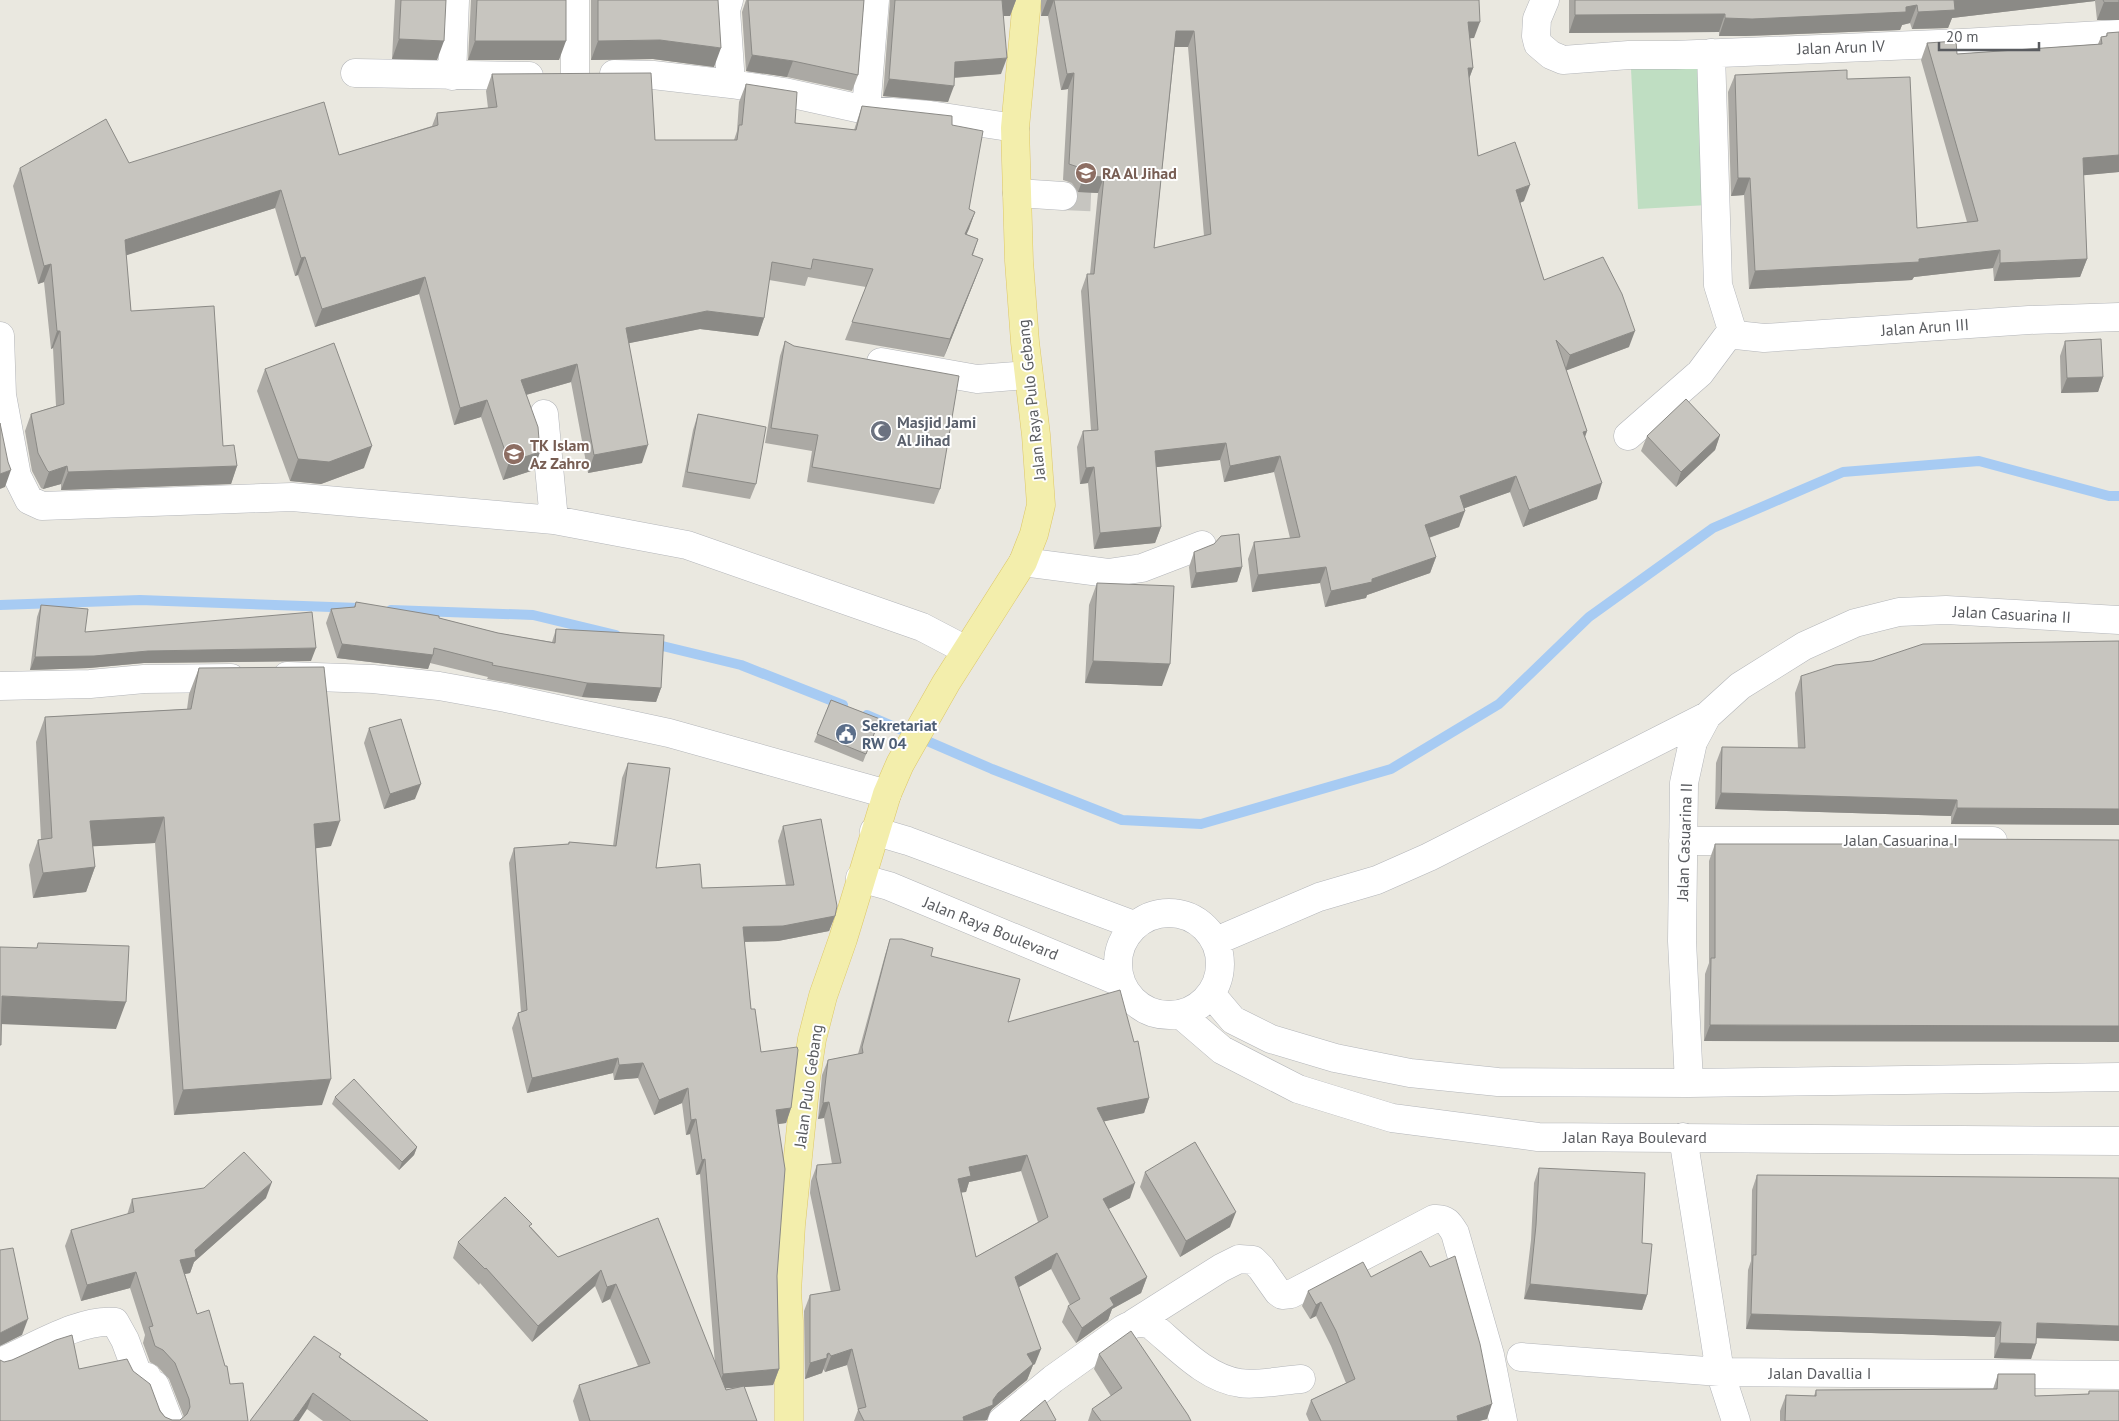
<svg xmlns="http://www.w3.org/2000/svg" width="2119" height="1421" viewBox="0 0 2119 1421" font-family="'PT Sans',sans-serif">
	<rect width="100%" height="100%" fill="#eae8e0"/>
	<path fill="#bfdec2" d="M1701,66L1708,205L1638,209L1631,69Z"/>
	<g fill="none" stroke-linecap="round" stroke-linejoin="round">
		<path stroke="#a7cbf3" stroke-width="10" d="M0,605L140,600L359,608
			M391,610L533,615L616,635
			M650,643L741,665L843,705
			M867,715L992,769L1122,820L1201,824L1391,769L1499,704L1589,617L1713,528L1843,472L1979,461L2109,496H2119"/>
		<path stroke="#c6c5c0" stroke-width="28" stroke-dasharray="28 14" stroke-linecap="butt" d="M1063,196L1109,198"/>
		<g stroke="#b3b5b9" stroke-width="29">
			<path id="minor" d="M729,0L726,10L731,84
				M1545,0L1537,19L1536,36L1538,44L1551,55L1563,60L1629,55H1674L1962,43L2119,34
				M355,73L529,76
				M614,74L653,75L731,84L784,92L866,110L930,115L1015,128
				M575,75V0
				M452,76L455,0
				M866,110L875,0
				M1017,193L1063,196
				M1732,330L1736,335L1764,338L2029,320L2119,317
				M0,336L2,395L17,476L29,500L42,506L292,497L554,520L687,545L922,627L966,650
				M881,362L977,379L1028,375
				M544,414L554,520
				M1628,436L1700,373L1732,330L1718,285L1711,53
				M1023,562L1108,573L1142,568L1202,545
				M287,676L373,679L439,686L506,698L669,733L887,794
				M0,686L90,684L144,679L231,678
				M874,831L908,841L1134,925
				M1683,841H1993
				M860,878L889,886L1120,982
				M1118 964a51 51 0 1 1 102 0a51 51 0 1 1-102 0Z
				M1216,941L1319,897L1377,880L1429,857L1707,716
				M1211,994L1233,1020L1271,1039L1335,1058L1410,1073L1498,1082L1689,1083L2119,1077
				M1180,1014L1222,1050L1298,1089L1392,1118L1538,1137L2119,1141
				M1689,1083L1682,941L1684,783L1693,742L1707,716L1740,686L1804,646L1855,623L1899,612L1946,610L2119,620
				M1683,1137L1720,1372L1736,1421
				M1134,1323L1221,1268L1239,1259L1253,1260L1261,1268L1278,1292L1282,1295L1291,1294L1434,1219C1446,1218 1449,1223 1455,1233L1490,1355L1503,1421
				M1521,1357L1720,1372L2119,1375
				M0,1362C32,1349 80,1318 115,1322L125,1340L138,1375L147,1377L149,1385H155L169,1421
				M1002,1421L1053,1379L1123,1329C1134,1323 1139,1321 1151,1325C1177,1346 1205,1378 1240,1383C1255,1386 1285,1380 1301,1379"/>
		</g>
		<g stroke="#ddc766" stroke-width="29">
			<path id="major" d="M789,1421V1321L787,1292L791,1225L806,1078L812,1039L823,996L843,939L887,794L900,764L946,683L1023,562L1034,534L1041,505L1036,435L1025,342L1019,261L1017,193L1015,128L1027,0"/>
		</g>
		<use href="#minor" stroke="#fff" stroke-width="28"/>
		<use href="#major" stroke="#f3eeac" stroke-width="28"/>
	</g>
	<path fill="#aba9a4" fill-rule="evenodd" d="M395,0H446L437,60L392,59Z
		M471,0H566L559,60H468Z
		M591,0H718L714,67L653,59L591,60Z
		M746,0H864L858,75L852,91L787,77L746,71L742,12Z
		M890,0H1016L1010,16H1003L1001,74L954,78L948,102L883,96Z
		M1041,0H1479L1474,38H1470L1473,68L1469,79L1478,156L1524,201L1520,203L1544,280L1629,347L1566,370L1587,431L1585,437L1597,499L1523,527L1510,492L1464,508L1459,527L1429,538L1436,557L1430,573L1367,595L1366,598L1325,607L1320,583L1252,592L1248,559L1254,542L1290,538L1274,472L1224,482L1220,460L1156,467L1161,527L1155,543L1094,549L1088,483L1080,484L1077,447L1083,431L1091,430L1081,291L1087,274H1090L1098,193L1078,192L1072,183L1063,180L1068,89L1061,90L1048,16H1041ZM1175,47H1188L1204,236L1154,248Z
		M1569,0H2119V20H2097L2095,1L1952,18L1948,28L1912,29L1910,23L1902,25L1900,30L1745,36H1719V32L1569,33Z
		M2119,32V172L2083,175L2087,259L2080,277L1994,281L1993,268L1914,277L1912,280L1749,289L1744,195L1731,196L1728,92L1735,75L1847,79L1917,228L1967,222L1921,60L1927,43L1957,54L2098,44L2101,37L2106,36L2107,33Z
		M492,74L655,140H734L737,131L739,102L746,84L795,123L854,130L862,106L952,125L969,209L975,212L966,234L978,239L973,255L976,277L944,357L845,340L866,287L808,277L805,286L769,280L764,318L758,336L700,329L629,343L642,463L588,473L571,382L526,395L534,470L503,480L481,417L454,425L419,294L315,327L298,275L295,276L275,208L126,255L131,311L237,466L231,484L61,490V484L43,489L41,488L32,471L25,431L31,414L56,406L53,348L51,349L44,282L38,284L13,186L20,168L129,163L339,155L432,126L437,113L488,108L486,91Z
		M785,341L940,489L934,504L807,482L812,451L765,443L780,356Z
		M2065,341L2103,377L2098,392L2061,393L2060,356Z
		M265,369L364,468L321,484L290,481L257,391Z
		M698,414L756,484L750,499L682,487L693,430Z
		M1720,435L1715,450L1676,487L1641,451L1647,436Z
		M1194,552L1242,567L1237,582L1191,588L1189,567Z
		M1097,583L1162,686L1085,683L1089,605Z
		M356,602L439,618L498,633L552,642L556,629L661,688L656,702L582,697L487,679L488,677L430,663L428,669L337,658L326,623L331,609L354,607Z
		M41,605L85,632L311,661L144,663L89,668L30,670L37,617Z
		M2119,641V825L1951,824V816L1715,809L1716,763L1722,747L1798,748L1795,693L1801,676Z
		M199,668L331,846L316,848L322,1105L174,1115L155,843L93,846L95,867L86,892L33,898L29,865L38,840L41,839L36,742L45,717L187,709L189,694Z
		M831,700L880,719L863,762L814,742Z
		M369,728L415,799L384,809L364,743Z
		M628,763L656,868L702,888L786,886L778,841L783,826L835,916L829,931L778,941L744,942L751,1009L761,1052L791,1108L786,1123L778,1124L777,1276L779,1369L773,1385L744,1387L757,1421H579L573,1401L579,1385L638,1366L610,1299L602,1303L595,1286L532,1342L480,1283L479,1285L453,1258L458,1242L531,1227L558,1257L658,1218L715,1364L700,1174L696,1175L690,1134L686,1135L682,1103L654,1115L638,1078L614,1080L613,1073L527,1093L512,1028L518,1013L521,1012L509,863L514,848L568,844L569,842L613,846L622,778ZM737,1387L726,1390L725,1388Z
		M1956,839L2119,840L1704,1041L1705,974L1709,963V861L1715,844H1954Z
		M890,939L931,956L1008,1022L1149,1098L1144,1113L1104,1121L1130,1198L1108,1209L1147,1277L1141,1293L1112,1309L1108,1320L1076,1343L1062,1322L1068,1306L1070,1305L1051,1269L1019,1287L1035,1364L1033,1365L1027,1380L992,1409L990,1412L987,1420L985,1421H854L858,1410L847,1365L825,1372L823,1369L822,1373L805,1379L804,1311L810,1295L831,1292L810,1193L811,1181L817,1165L832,1164L824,1118L818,1119L822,1075L828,1060L858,1054L885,955ZM1021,1171L1038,1222L976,1257L961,1192H966L969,1182Z
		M335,1097L417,1147L414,1155L399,1170L332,1104Z
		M1539,1168L1647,1295L1642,1310L1524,1299L1531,1240L1534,1183Z
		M1145,1172L1230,1227L1180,1257L1140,1187Z
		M1757,1175L2036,1339V1344L2031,1359L1994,1358L1995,1337L1746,1329L1748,1270L1751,1261L1752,1190Z
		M266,1198L194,1262L190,1273L185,1274L197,1314L248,1421H0L4,1362L79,1369L133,1371L165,1417L172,1420H180L184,1417L169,1379L157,1366L150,1362L143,1343L145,1335L130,1288L81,1301L65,1246L71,1230L127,1215L132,1199Z
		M1371,1277L1487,1419L1479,1421H1309L1306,1414L1311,1400L1346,1383L1331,1346L1316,1316L1310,1319L1302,1306L1308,1291Z
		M1099,1354L1191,1421H1088L1092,1409L1111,1396L1094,1369Z
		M340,1357L428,1421H323L307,1409L250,1421Z
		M1998,1374L2035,1396L2088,1394L2089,1391L2119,1421H1780V1411L1786,1395L1814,1396L1816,1390L1993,1389Z"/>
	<path fill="#8b8a86" d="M1002,0H1016L1010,16H996Z
		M1047,0H1054L1048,16H1041Z
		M1954,0H2095V1L1952,18L1948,28L1912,29L1918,12Z
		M2104,2H2119V20H2097Z
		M1917,5L1910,23L1902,25L1900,30L1745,36H1719L1725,18L1906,7Z
		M1725,14L1719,32L1569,33L1575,15Z
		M1468,22H1480L1474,38L1462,39Z
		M1176,31H1194L1188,47H1171Z
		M399,39L444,41L437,60L392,59Z
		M660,40L721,48L714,67L653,59L591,60L598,41Z
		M475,41H566L559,60H468Z
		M752,55L793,61L787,77L746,71Z
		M1007,58L1001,74L949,78L955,62Z
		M1468,68H1473L1467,84Z
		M1074,73L1068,89L1061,90L1067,74Z
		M889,79L954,86L948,102L883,96Z
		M2119,155V172L2076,176L2083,158Z
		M1084,176L1104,177L1098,193L1078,192Z
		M1738,178H1750L1744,195L1731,196Z
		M1530,185L1524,201L1510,207L1516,190Z
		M281,190L275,208L118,258L125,240Z
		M975,212L969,229L959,251L965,234Z
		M2000,250L1993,268L1914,277L1912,280L1749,289L1755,271L1919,259Z
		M305,257L298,275L295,276L301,258Z
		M983,259L976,277L944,357L950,339Z
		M2087,259L2080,277L1994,281L2000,263Z
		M51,264L44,282L38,284L44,266Z
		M425,277L419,294L315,327L322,309Z
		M707,311L764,318L758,336L700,329L620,345L626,328Z
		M57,331H60L53,348L51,349Z
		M1635,331L1629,347L1565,371L1570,355Z
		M577,364L571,382L515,398L521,380Z
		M2103,377L2098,392L2061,393L2067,378Z
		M487,400L481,417L454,425L460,408Z
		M1587,431L1581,447L1583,432Z
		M1720,435L1715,450L1676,487L1681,472Z
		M1226,443L1220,460L1149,468L1155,451Z
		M648,445L642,463L588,473L594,455Z
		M372,446L364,468L321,484L290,481L298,459Z
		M540,452L534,470L503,480L509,462Z
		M1280,456L1274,472L1224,482L1230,466Z
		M67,466L61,484L43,489L49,472Z
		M237,466L231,484L61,490L68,472Z
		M1094,467L1088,483L1080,484L1086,468Z
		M11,470L5,487L0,489V474Z
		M1516,476L1510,492L1454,512L1460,496Z
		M1602,483L1597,499L1523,527L1529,510Z
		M1465,511L1459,527L1419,541L1425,525Z
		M1161,527L1155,543L1094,549L1100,533Z
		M1436,557L1430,573L1367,595L1366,598L1325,607L1331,591L1372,579Z
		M1242,567L1237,582L1191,588L1196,573Z
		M1326,567L1320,583L1252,592L1258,575Z
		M342,644L433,655L428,669L337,658Z
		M316,648L311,661L144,663L89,668L30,670L35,657L148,651Z
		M1093,661L1170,664L1162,686L1085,683Z
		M587,683L661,688L656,702L582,697Z
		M421,784L415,799L384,809L390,794Z
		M1721,793L1957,800L1951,816L1715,809Z
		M1957,808L2119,809V825L1951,824Z
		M164,817L155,843L81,847L90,821Z
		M340,821L331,846L305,850L314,824Z
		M95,867L86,892L33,898L43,873Z
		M835,916L829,931L778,941L738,942L743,927Z
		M2,996L126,1002L116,1029L0,1024Z
		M1710,1025L2119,1026V1042L1704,1041Z
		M618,1058L613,1073L527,1093L532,1078Z
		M643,1063L638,1078L614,1080L619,1065Z
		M331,1079L322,1105L174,1115L183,1090Z
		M688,1088L682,1103L654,1115L659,1100Z
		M1149,1098L1144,1113L1092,1124L1097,1108Z
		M829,1102L824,1118L818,1119L823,1103Z
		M791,1108L786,1123L771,1125L776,1110Z
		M696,1119L690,1134L686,1135L691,1120Z
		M417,1147L414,1155L399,1170L402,1162Z
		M1027,1155L1021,1171L969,1182L966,1192L952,1194L958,1179L969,1167Z
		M705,1159L700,1174L696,1175L702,1160Z
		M272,1182L266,1198L194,1262L190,1273L175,1276L180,1260L195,1250Z
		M1135,1183L1130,1198L1097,1215L1103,1199Z
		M1236,1212L1230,1227L1180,1257L1186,1241Z
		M1057,1253L1051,1269L1010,1292L1015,1277Z
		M601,1270L595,1286L532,1342L538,1326Z
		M136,1272L130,1288L81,1301L87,1285Z
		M1147,1277L1141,1293L1112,1309L1108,1320L1076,1343L1082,1328L1110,1298Z
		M616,1284L610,1299L602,1303L607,1287Z
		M1530,1284L1647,1295L1642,1310L1524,1299Z
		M1321,1302L1316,1316L1310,1319L1316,1305Z
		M1751,1314L2001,1322L1995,1337L1746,1329Z
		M28,1319L22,1335L0,1346V1333Z
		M2037,1323L2119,1326V1341L2031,1338Z
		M2000,1343L2036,1344L2031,1359L1994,1358Z
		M852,1349L847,1365L825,1372L831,1356Z
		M1041,1349L1035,1364L1033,1365L1027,1380L992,1409L990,1412L987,1420L962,1421L963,1417L993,1400L1027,1354Z
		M829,1353L822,1373L805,1379L810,1363Z
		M779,1369L773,1385L717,1389L723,1374Z
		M313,1393L307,1409L299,1421H293Z
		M1492,1404L1487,1419L1479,1421H1455L1457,1416Z"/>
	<path fill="#c7c5bf" stroke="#8b8a86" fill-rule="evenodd" d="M401,0H446L444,41L399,39Z
		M477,0H566V41H475Z
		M598,0H718L721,48L660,40L598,41Z
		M748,0H864L858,75L793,61L752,55Z
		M895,0H1003H1002L1007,58L955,62L954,86L889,79Z
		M1054,0H1479L1480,22H1468L1473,68H1468L1478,156L1515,142L1530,185L1516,190L1544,280L1603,257L1622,294L1635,331L1570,355L1556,340L1587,431L1583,432L1602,483L1529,510L1516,476L1460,496L1465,511L1425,525L1436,557L1372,579V582L1331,591L1326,567L1258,575L1254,542L1300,537L1280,456L1230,466L1226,443L1155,451L1161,527L1100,533L1094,467L1086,468L1083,431L1098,430L1087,274H1094L1104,177L1084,176L1078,167L1069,164L1074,73L1067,74ZM1176,31H1194L1211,234L1154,248Z
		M1575,0H1956H1954L1955,10L1918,12L1917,5L1906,7V12L1752,19L1725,18V14L1575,15Z
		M2103,0H2119V2H2104Z
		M2119,32V155L2083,158L2087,259L2000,263V250L1919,259V262L1755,271L1750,178H1738L1735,75L1847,70V79L1910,77L1917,228L1978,221L1927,43L1956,41L1957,54L2102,44L2101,37L2107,36V33Z
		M651,73L655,140H737L739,125H742L746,84L797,92L795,123L856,130L862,106L952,116V125L983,131L969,209L975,212L965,234L978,239L972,255L983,259L950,339L852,322L873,269L813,259L811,269L772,262L764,318L707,311L626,328L648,445L594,455L577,364L521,380L538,427L540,452L509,462L487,400L460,408L425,277L322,309L305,257L301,258L281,190L125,240L131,311L214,306L223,446L234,445L237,466L68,472L67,466L49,472L47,470L38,453L31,414L64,404L60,331H57L51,264L44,266L20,168L106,119L129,163L324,102L339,155L438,125L437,113L497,107L492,74Z
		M2101,339L2103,377L2067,378L2065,341Z
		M785,341L794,346L959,376L940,489L812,467L818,435L771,428Z
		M334,343L372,446L329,462L298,459L265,369Z
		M1686,399L1720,435L1681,472L1647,436Z
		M698,414L766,427L756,484L687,472Z
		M0,423L8,462L11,470L0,474Z
		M1239,534L1242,567L1196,573L1194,552L1214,544L1221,536Z
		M1097,583L1174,586L1170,664L1093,661Z
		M356,602L439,616V618L498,633L555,643L556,629L664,635L661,688L587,683L492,665L493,663L434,648L433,655L342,644L331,609L355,607Z
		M41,605L88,609L85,632L312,612L316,648L148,651L94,656L35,657Z
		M2119,641V809L1957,808V800L1721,793L1722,747L1805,748L1801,676L1835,665L1872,661L1923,644Z
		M324,667L340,821L314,824L331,1079L183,1090L164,817L90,821L95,867L43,873L38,840L52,838L45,717L191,709L199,668Z
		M831,700L880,719L866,754L817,734Z
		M401,719L421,784L390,794L369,728Z
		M628,763L670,768L656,868L700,864L702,888L794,885L783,826L821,819L837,906L835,916L783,926L743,927L751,1009H755L761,1052L797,1047L798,1050L791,1108L776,1110L785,1169L777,1276L779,1369L723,1374L705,1159L702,1160L696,1119L691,1120L688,1088L659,1100L643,1063L619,1065L618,1058L532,1078L518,1013L527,1010L514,848L569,844V842L616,846Z
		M1956,839L2119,840V1026L1710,1025L1711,958H1715V844H1956Z
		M890,939H902L933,948L931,956L1020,979L1008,1022L1120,990L1134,1042L1138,1041L1149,1098L1097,1108L1135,1183L1103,1199L1147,1277L1110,1298L1114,1305L1082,1328L1068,1306L1080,1299L1057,1253L1015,1277L1041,1349L1027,1354L1033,1364L998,1393L993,1400V1405L963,1417L964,1421H864L858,1409L866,1407L852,1349L831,1356L829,1353L827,1354V1358L810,1363V1295L840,1290L816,1177L817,1165L841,1163L829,1102L823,1103L828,1060L863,1053L862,1047ZM1027,1155L1048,1217L976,1257L958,1179L971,1176L969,1167Z
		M38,943L129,946L126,1002L2,996L1,1045H0V947L37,948Z
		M354,1079L417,1147L402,1162L335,1097Z
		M1195,1142L1236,1212L1186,1241L1145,1172Z
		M244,1152L272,1182L195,1250L196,1257L180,1260L197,1314L209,1310L225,1366H227L230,1384L243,1383L248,1421H0V1360L4,1362L12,1360L56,1340L72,1335L79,1369L127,1359L133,1371L150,1384L160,1411L165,1417L172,1420H180L187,1414L190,1407L189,1399L175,1363L163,1350L155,1346L149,1327L153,1326L136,1272L87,1285L71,1230L134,1212L132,1199L204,1188Z
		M1539,1168L1645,1173L1642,1243L1652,1244L1647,1295L1530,1284L1536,1225Z
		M1757,1175L2119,1178V1326L2037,1323L2036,1344L2000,1343L2001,1322L1751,1314L1753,1255H1756Z
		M505,1197L532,1224L529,1226L558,1257L658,1218L726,1390L744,1386L757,1421H590L579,1385L650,1363L616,1284L607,1287L601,1270L538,1326L486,1268L485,1269L458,1242Z
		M13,1248L28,1319L0,1333V1250Z
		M1421,1251L1430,1267L1455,1256L1480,1344L1492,1404L1457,1416L1458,1421H1321L1311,1400L1355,1379L1336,1331L1321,1302L1316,1305L1308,1291L1363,1262L1371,1277Z
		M1131,1331L1188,1415L1191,1421H1101L1092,1409L1122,1388L1099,1354Z
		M314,1336L341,1354L339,1357L428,1421H351L313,1393L293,1421H250Z
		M1998,1374H2035V1396L2089,1394V1391H2119V1421H1785L1786,1395L1816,1396V1390L1997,1389Z
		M1045,1400L1056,1420L1054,1421H1020Z"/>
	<defs>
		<g id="school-disc" transform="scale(1.125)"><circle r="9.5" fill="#8d6e63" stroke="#fff"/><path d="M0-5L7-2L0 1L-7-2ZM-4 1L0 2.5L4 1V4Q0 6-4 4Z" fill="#fff"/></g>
		<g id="mosque-disc" transform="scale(1.125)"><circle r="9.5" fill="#6b7280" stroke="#fff"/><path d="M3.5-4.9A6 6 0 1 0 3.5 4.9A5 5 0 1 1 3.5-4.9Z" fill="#fff"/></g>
		<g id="civic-disc" transform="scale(1.125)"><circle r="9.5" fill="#5c6f8a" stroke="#fff"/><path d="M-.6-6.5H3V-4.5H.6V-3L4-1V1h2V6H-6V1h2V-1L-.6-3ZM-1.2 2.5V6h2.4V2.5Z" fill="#fff"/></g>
	</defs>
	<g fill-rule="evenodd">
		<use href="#school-disc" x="1086" y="173"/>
		<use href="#mosque-disc" x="881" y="431"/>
		<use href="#school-disc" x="514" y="454"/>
		<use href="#civic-disc" x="846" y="734"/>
	</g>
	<g text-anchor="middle" stroke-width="4" stroke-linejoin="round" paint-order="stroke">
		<g font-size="16" fill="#595b5f" stroke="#fff">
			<text transform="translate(1841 47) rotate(-2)" y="6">Jalan Arun IV</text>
			<text transform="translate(1925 327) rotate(-4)" y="6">Jalan Arun III</text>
			<text transform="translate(1031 400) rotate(-96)" y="6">Jalan Raya Pulo Gebang</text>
			<text transform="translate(2012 614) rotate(3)" y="6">Jalan Casuarina II</text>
			<text x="1901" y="846">Jalan Casuarina I</text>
			<text transform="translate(1684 842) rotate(-88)" y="6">Jalan Casuarina II</text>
			<text transform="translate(991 928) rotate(22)" y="6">Jalan Raya Boulevard</text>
			<text transform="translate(808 1086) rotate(-82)" y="6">Jalan Pulo Gebang</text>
			<text x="1635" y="1143">Jalan Raya Boulevard</text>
			<text x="1820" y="1379">Jalan Davallia I</text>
		</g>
		<g font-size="16" font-weight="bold" fill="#785e54" stroke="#fff" text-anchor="start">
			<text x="1102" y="179">RA Al Jihad</text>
			<text x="530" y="451">TK Islam<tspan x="530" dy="18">Az Zahro</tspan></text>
		</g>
		<g font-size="16" font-weight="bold" fill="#5b616d" stroke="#fff" text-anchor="start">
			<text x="897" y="428">Masjid Jami<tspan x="897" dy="18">Al Jihad</tspan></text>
		</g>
		<g font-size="16" font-weight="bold" fill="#4e5e75" stroke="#fff" text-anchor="start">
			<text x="862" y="731">Sekretariat<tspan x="862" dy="18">RW 04</tspan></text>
		</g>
	</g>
	<path d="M1939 42v8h100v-8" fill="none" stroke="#595b5f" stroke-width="2.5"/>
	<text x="1946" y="42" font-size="15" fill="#595b5f" stroke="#ffffff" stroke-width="4" paint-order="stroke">20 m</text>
</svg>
